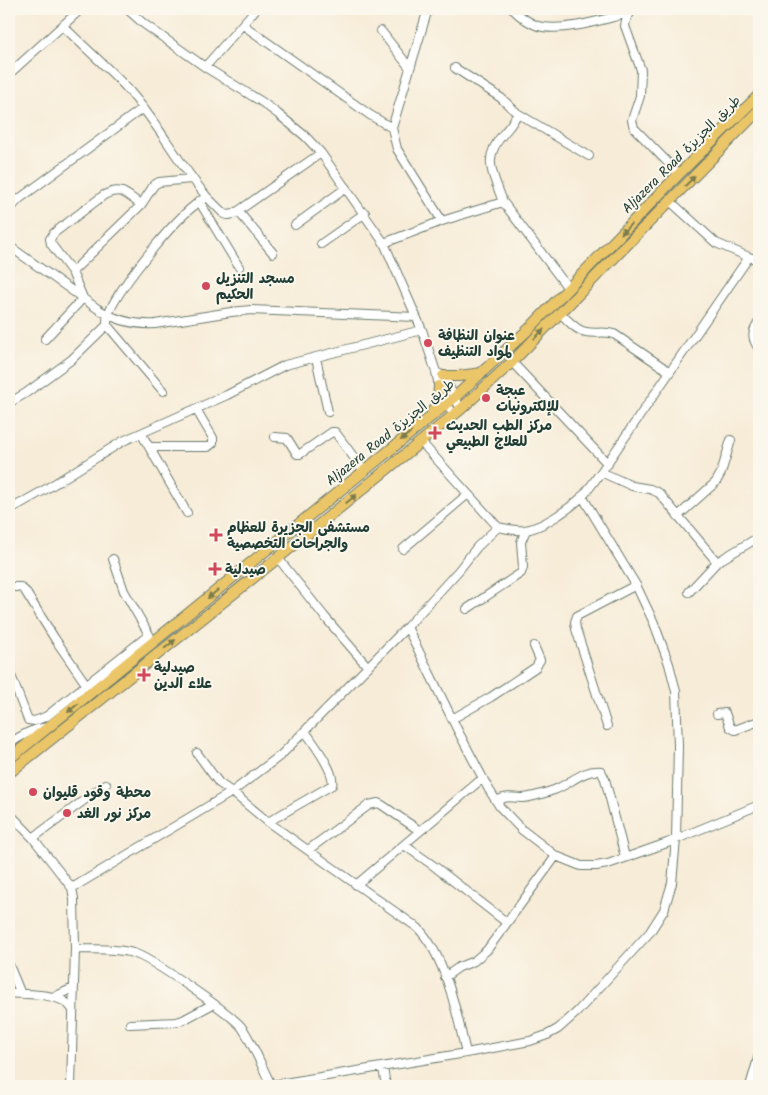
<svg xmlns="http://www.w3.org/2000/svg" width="768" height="1095" viewBox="0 0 768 1095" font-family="Kalam,'Playpen Sans Arabic',sans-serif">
	<rect width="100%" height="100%" fill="#fbf7ec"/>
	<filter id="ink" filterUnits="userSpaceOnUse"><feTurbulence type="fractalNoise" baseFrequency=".02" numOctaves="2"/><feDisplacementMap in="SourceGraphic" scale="10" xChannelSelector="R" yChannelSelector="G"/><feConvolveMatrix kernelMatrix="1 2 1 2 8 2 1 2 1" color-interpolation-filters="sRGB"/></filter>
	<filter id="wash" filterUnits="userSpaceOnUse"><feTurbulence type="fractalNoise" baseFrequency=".0096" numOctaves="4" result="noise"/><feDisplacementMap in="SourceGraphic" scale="20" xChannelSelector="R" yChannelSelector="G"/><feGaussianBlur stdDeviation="1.12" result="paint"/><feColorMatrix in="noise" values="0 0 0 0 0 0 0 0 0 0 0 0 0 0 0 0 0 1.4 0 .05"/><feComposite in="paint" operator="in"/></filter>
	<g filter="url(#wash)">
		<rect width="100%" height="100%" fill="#f7ecd8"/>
	</g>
	<g filter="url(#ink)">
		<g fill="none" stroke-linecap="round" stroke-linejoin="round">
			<g stroke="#6b7a6d" stroke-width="10">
				<path id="minor" d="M127,9L144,24L205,67L262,102L278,114L305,136L321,153L384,243L422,330L436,372L439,386L453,415
					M428,9L392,128L397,149L442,221
					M513,9C519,16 533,26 543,27C569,31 603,19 629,13
					M635,9C628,14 626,18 625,26L641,70L640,96L632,120L634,128L679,174
					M243,25L370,115L392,128
					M63,26C83,46 105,65 124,85C156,119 177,162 207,197
					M381,31L410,68
					M205,67L256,9
					M455,68L501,98L517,113L589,156
					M9,74L81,9
					M199,201L239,267
					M670,201L716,243L749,257L759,260
					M503,202C493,173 481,159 504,133C509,127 515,121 517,113
					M9,210L19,199L143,108
					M238,211L273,253
					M295,225L346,188
					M384,243L442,221L503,202L568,288
					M321,244L365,213
					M9,246L98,309C115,320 135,325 155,324L231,312L251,310L416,317
					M72,272L141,205L154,185L159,182L191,179
					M560,313C567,319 576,331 586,332C596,334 603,331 614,334L670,372
					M759,322C751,333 752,339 759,349
					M107,325L163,391
					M45,339L83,298L72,272L51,244L50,239L54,233L104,195C122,186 126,194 141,205
					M316,358L328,412
					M512,362L608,464
					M440,374L443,376L461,409
					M9,403L26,393L71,360L107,325C107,321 107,317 108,314C121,285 179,211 207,197L224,214L228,215L234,214L321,153
					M141,433L187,513
					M275,437L287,438L297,454H300L332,432H335L364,471
					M421,442L498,527C507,529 515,531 525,530C542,528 569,509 582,497C589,489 595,480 601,472L749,257
					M149,447H208L213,443V438L196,409
					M601,472L632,486L650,489L659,493L717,562L759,537
					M9,510L46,489L123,441L227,395L285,365L422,330
					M678,516L716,482L721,473L731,440
					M403,549L468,494
					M278,558L324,616L368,667
					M113,559L124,591L151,638
					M9,587H20L25,591L55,639L88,687
					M689,592L717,562
					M467,609L521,573L523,567L521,542L526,530
					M407,627L458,731L488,788L500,807L521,829L556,856L581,866H596L608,864L667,843L759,805
					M12,678L28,720L35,721L47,716L149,635
					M717,714L725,713L730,727L735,730L759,721
					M452,719L491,697L536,667L540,660L534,646
					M607,726L576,629L575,622L577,616L636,585
					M9,744C22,735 32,729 48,727
					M197,753L219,783L232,792L268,822L418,928C446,957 457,1014 466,1053
					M496,801C508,795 510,798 522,798C532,798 545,793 554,790C570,784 583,769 601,771L605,779L625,857
					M9,813L33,838L72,888L74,899L75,949L71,1086
					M268,822L332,785C336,772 313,743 305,731
					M33,838L106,784
					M404,845L434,866L506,922
					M308,850L369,805L378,803L382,805L420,831
					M356,885L483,778
					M72,888L232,792L281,755L407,627L459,570L477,547L498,527
					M75,949C94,950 115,948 133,953C149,957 235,1016 243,1029C254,1046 262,1067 271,1085
					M9,965L21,994
					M445,977L459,967L474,961L487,950L556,856
					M9,993C26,995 63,992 72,1009
					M54,997L73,988
					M130,1024L176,1022L183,1020L213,1004
					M383,1068L386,1086
					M266,1086L466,1053L530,1041L547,1035L558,1029L577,1012L650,932L664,910L672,883L676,839L678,746L676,691L669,664L654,623L636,585L582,496
					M750,1086L759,1055"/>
			</g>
			<g stroke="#6b7a6d" stroke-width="12">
				<path id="major" d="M443,376H459L482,373
					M432,413L438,400L439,386
					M9,759L454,398L529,329L679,174L759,95
					M9,773L278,558L461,409L512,362L759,110"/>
			</g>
			<use href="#minor" stroke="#fff" stroke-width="8"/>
			<use href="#major" stroke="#ebc669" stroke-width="10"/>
		</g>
		<defs><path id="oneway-solid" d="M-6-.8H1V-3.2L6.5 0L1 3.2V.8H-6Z" transform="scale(1.25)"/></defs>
		<g fill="#7b7b4c">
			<use href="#oneway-solid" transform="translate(690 181) rotate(-45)"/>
			<use href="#oneway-solid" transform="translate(626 229) rotate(134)"/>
			<use href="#oneway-solid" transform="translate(539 334) rotate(-46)"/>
			<use href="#oneway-solid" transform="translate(406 436) rotate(141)"/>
			<use href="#oneway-solid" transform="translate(351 499) rotate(-39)"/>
			<use href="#oneway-solid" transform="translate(213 594) rotate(141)"/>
			<use href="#oneway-solid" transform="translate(170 644) rotate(-39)"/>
			<use href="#oneway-solid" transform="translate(73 708) rotate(141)"/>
		</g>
	</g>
	<g fill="#d1495b" stroke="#fbf7ec" stroke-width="2">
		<circle cx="206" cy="286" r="5"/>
		<circle cx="428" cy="343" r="5"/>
		<circle cx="486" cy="398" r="5"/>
		<path d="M432.5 425.5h5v5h5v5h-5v5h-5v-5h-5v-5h5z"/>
		<path d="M213.5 527.5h5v5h5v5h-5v5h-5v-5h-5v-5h5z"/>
		<path d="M212.5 561.5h5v5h5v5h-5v5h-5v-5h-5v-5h5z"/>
		<path d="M141.5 667.5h5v5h5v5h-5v5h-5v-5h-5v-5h5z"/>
		<circle cx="33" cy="792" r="5"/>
		<circle cx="67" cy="813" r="5"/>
	</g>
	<g text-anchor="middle" stroke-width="4" stroke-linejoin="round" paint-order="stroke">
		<g font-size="14" fill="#1f3d34" stroke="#fbf7ec">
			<text transform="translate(681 154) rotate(-45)" y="5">Aljazera Road طريق الجزيزة</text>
			<text transform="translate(390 432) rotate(-39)" y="5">Aljazera Road طريق الجزيزة</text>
		</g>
		<g font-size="14" font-weight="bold" fill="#1f3d34" stroke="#fbf7ec" text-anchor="start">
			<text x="216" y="283">مسجد التنزيل<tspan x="216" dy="16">الحكيم</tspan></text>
			<text x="438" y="340">عنوان النظافة<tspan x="438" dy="16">لمواد التنظيف</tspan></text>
			<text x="496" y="395">عبجة<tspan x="496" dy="16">للإلكترونيات</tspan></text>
			<text x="446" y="430">مركز الطب الحديث<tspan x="446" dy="16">للعلاج الطبيعي</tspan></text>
			<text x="227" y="532">مستشفى الجزيرة للعظام<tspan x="227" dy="16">والجراحات التخصصية</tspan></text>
			<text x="225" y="574">صيدلية</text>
			<text x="154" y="672">صيدلية<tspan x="154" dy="16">علاء الدين</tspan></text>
			<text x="43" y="797">محطة وقود قليوان</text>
			<text x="77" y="818">مركز نور الغد</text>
		</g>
	</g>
	<rect width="768" height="1095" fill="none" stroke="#fbf7ec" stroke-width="30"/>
</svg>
